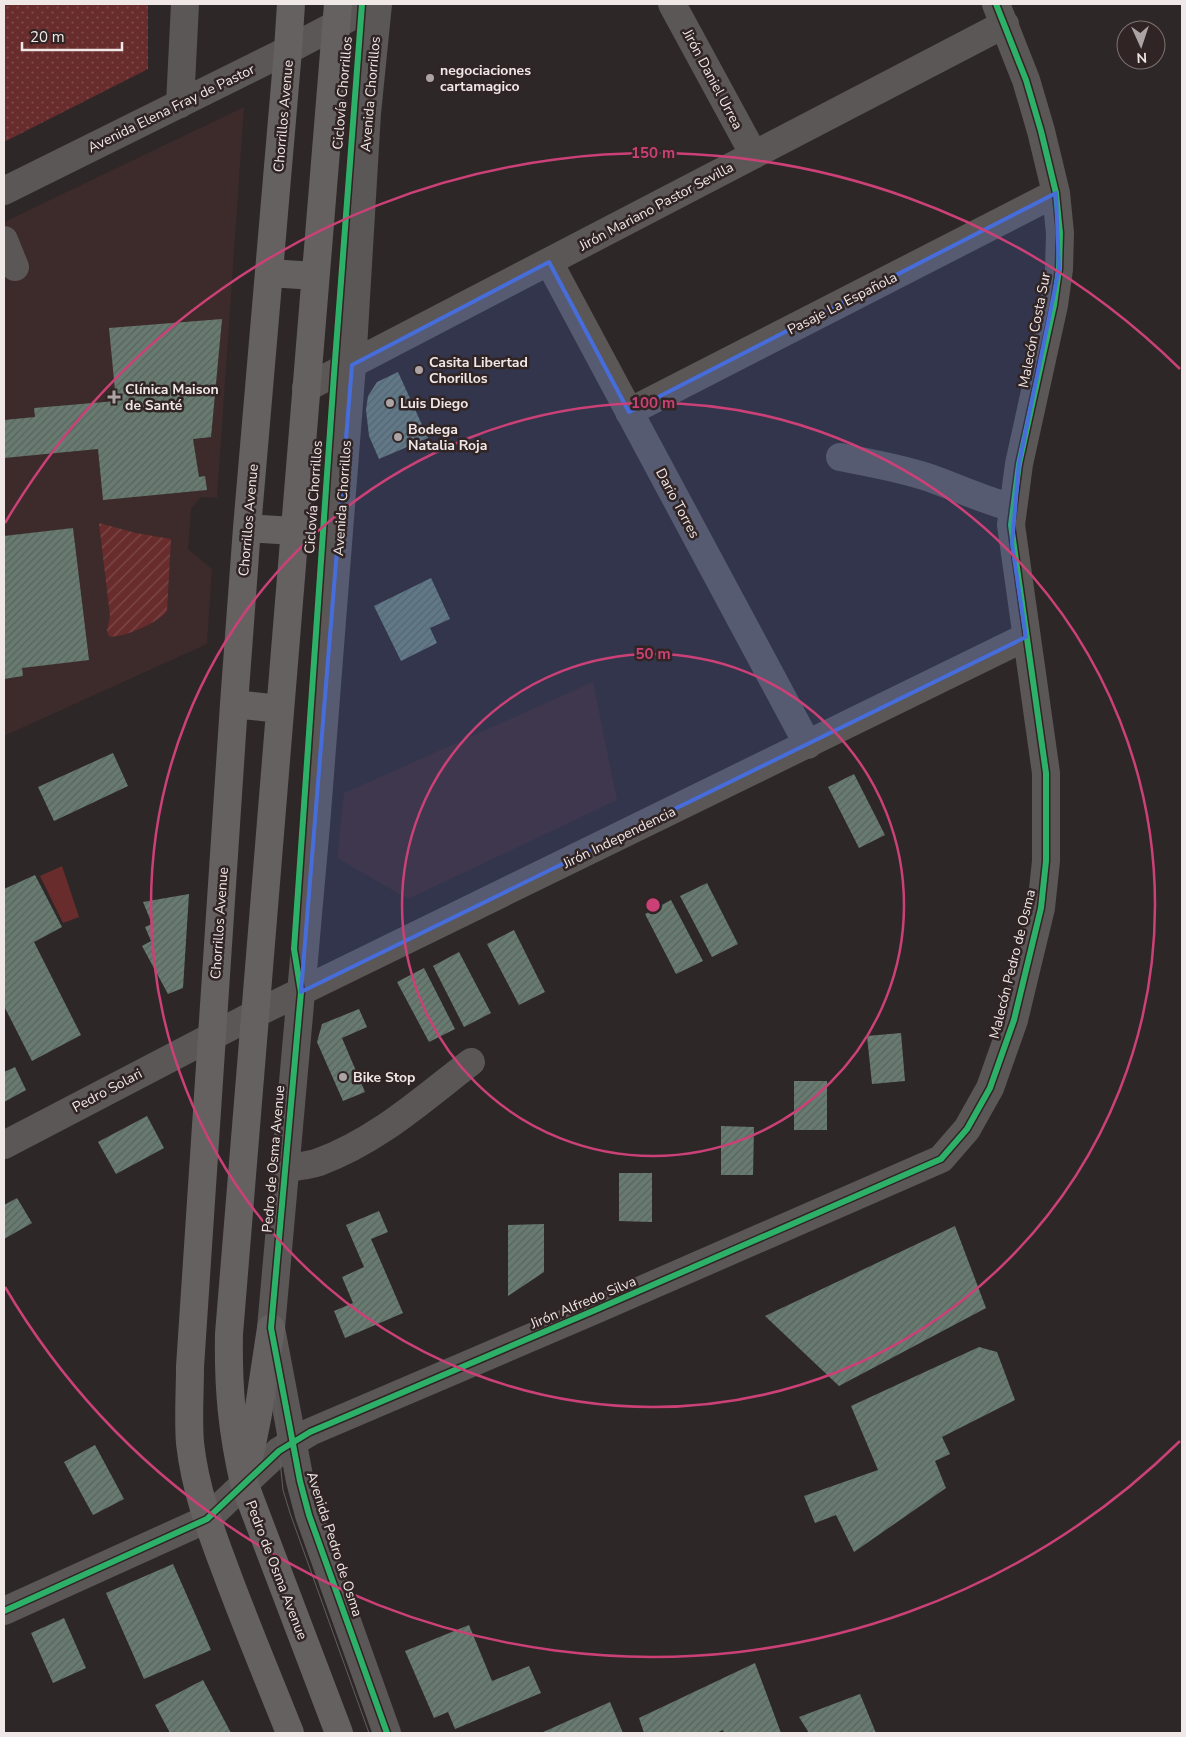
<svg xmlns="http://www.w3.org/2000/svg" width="1186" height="1737" viewBox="0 0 1186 1737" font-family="'Nunito Sans',sans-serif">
	<defs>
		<pattern id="park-dots" width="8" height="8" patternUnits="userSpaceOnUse" patternTransform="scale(1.25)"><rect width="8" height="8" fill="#682c2c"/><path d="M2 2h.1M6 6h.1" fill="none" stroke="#7e4b4b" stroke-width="1.8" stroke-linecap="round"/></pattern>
		<pattern id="garden-furrows" width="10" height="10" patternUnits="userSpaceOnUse" patternTransform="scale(1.25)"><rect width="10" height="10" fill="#682c2c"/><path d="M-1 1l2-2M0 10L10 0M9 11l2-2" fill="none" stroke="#7e4b4b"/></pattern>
		<pattern id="building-hatch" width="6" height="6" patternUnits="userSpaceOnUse" patternTransform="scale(1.25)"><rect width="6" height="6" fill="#687b71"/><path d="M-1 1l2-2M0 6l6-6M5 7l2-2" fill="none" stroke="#5a635d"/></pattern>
	</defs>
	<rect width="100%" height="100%" fill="#2e2727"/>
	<path fill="#3d2a2a" d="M244,107L217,498L201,497L191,509L188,549L212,569L207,644L4,736V222Z
		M593,682L617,800L408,899L337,858L344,793Z"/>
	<path fill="#682c2c" d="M62,866L79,917L63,923L40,876Z"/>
	<path fill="url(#park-dots)" d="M4,4H148V69L4,142Z"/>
	<path fill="url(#garden-furrows)" d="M99,523L136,533L171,539L167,611C161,621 120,640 109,636L107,631L110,616Z"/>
	<path fill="url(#building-hatch)" d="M222,319L211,437L193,439L199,477L205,476L207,490L103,500L98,449L4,458V420L35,417L34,408L116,401L109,328Z
		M398,372L428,438L379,459L369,436L366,410L368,396L377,382Z
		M73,528L89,660L22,668L23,676L4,679V536Z
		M431,578L450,619L430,628L437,643L401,661L374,606Z
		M113,753L128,786L54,821L38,787Z
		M854,774L885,835L859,848L828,787Z
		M35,875L62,927L34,942L81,1035L32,1061L4,1006V889Z
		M707,883L738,944L712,957L680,896Z
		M189,894L183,988L168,994L142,946L151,941L145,927L152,924L143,902Z
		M671,900L703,961L676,974L645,914Z
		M514,930L545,992L519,1005L487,944Z
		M459,952L491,1013L464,1027L433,966Z
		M424,968L455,1029L429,1042L397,982Z
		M359,1009L367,1027L342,1038L365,1092L343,1101L317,1042L322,1024Z
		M901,1033L905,1081L872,1084L867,1036Z
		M15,1067L26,1090L4,1102V1072Z
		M794,1081H827V1130H794Z
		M147,1116L164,1148L116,1174L98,1142Z
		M721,1126L754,1127L753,1175H721Z
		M619,1173H652V1222L619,1221Z
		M17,1198L32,1223L4,1239V1205Z
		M379,1211L388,1232L371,1239L403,1313L345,1338L334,1311L353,1303L342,1277L364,1267L346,1225Z
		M544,1224V1272L508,1296V1225Z
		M955,1226L986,1308L839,1386L765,1316Z
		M979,1347L997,1352L1015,1400L942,1437L950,1454L935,1461L946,1488L854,1552L836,1515L815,1523L804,1496L878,1470L851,1406Z
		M95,1445L124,1499L93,1515L64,1462Z
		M173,1564L211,1650L144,1679L106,1593Z
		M64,1618L86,1668L53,1683L31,1633Z
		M469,1625L492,1681L529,1666L541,1693L455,1729L448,1712L434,1718L405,1651Z
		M755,1663L781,1733H724L723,1730L716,1733H644L639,1718Z
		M203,1680L231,1733H170L155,1705Z
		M860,1694L876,1733H809L799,1717Z
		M610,1702L623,1733H541Z"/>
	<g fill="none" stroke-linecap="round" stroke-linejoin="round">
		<path stroke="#5b5757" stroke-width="28" d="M378,4L367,113L352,365L316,825L271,1328L300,1481L309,1515L387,1733
			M672,4L754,155
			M180,104L185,4
			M4,191L288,50L375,4
			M4,240L15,267
			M549,262L808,745
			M306,388L1005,24
			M629,412L1056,193
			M840,457C870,463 901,468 930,478C958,488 984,500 1013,508
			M4,1145L255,1014L1026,637
			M285,1169C296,1166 308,1166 319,1162C377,1141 423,1099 471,1062
			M4,1611L207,1519L279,1451L310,1432L593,1311L941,1159L967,1129L990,1088L1014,1020L1041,908L1046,861V773L1011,525L1019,464L1054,305L1059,269L1060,233L1056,193L1041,131L1026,80L996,4"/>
		<path stroke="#656160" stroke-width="28" d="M338,4L229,1334C228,1388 232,1431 244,1483L339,1733
			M269,273L315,276
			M247,528L294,531
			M234,704L280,709
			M247,1469L258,1414L271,1328
			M290,1733C269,1680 247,1628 227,1574C211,1532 195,1489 190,1443C188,1418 190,1392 190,1367L234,704L247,528L288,50L291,4"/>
		<path stroke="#615e5e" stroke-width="1" d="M271,1328L279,1451L283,1490L290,1513L369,1733"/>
		<g stroke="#312424" stroke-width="9">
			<path id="cycleway" d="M362,4L334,374L294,949L301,992L271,1328L300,1481L309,1515L387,1733
				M4,1611L207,1519L279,1451L310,1432L593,1311L941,1159L967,1129L990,1088L1014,1020L1041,908L1046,861V773L1011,525L1019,464L1054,305L1059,269L1060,233L1056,193L1041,131L1026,80L996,4"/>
		</g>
		<use href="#cycleway" stroke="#2db169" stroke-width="6"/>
	</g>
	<path fill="#476ddb" fill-opacity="0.2" stroke="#476ddb" stroke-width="4" stroke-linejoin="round" d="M1056,193L1059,269L1019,464L1012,544L1026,637L301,992L352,365L549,262L629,412Z"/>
	<g fill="none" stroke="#cb4177" stroke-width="2.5">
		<circle cx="653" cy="905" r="251"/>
		<circle cx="653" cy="905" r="502"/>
		<path d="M1180 1441A752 752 0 0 1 5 1287M5 523A752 752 0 0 1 1180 369"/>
	</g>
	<g fill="#aca4a4" stroke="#312424" stroke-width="2">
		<circle cx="430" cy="78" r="5"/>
		<circle cx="419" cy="370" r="5"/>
		<path d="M111.5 389.5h5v5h5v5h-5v5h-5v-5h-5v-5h5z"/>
		<circle cx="390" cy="403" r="5"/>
		<circle cx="398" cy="437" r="5"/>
		<circle cx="343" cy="1077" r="5"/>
	</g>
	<g text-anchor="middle" stroke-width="5" stroke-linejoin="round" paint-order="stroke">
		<g font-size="14" font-weight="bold" fill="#f0e7e7" stroke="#312424" text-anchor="start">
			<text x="440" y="75">negociaciones<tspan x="440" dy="16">cartamagico</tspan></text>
			<text x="429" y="367">Casita Libertad<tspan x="429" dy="16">Chorillos</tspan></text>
			<text x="125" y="394">Clínica Maison<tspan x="125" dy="16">de Santé</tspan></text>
			<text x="400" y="408">Luis Diego</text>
			<text x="408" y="434">Bodega<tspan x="408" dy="16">Natalia Roja</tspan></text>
			<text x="353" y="1082">Bike Stop</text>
		</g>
		<g font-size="14" fill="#f0e7e7" stroke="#312424">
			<text transform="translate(713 79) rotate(62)" y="5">Jirón Daniel Urrea</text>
			<text transform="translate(342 93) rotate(-85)" y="5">Ciclovía Chorrillos</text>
			<text transform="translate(370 94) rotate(-85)" y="5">Avenida Chorrillos</text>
			<text transform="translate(171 108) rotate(-26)" y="5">Avenida Elena Fray de Pastor</text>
			<text transform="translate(283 116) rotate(-85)" y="5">Chorrillos Avenue</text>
			<text transform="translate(656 206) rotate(-28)" y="5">Jirón Mariano Pastor Sevilla</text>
			<text transform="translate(842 303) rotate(-27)" y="5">Pasaje La Española</text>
			<text transform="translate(1034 330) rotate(-79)" y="5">Malecón Costa Sur</text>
			<text transform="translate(313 497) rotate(-86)" y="5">Ciclovía Chorrillos</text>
			<text transform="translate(342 498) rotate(-86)" y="5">Avenida Chorrillos</text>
			<text transform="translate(678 503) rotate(62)" y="5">Dario Torres</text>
			<text transform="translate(248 520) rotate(-85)" y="5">Chorrillos Avenue</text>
			<text transform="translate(619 837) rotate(-26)" y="5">Jirón Independencia</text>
			<text transform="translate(219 923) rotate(-86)" y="5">Chorrillos Avenue</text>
			<text transform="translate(1012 964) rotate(-76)" y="5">Malecón Pedro de Osma</text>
			<text transform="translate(107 1090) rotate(-28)" y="5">Pedro Solari</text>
			<text transform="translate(273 1159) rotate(-85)" y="5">Pedro de Osma Avenue</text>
			<text transform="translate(583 1302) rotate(-23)" y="5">Jirón Alfredo Silva</text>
			<text transform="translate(335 1544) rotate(72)" y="5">Avenida Pedro de Osma</text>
			<text transform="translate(277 1570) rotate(69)" y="5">Pedro de Osma Avenue</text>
		</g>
	</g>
	<circle cx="653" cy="905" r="8" fill="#cb4177" stroke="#312424" stroke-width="2.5"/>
	<g font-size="15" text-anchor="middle" font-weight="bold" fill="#cb4177" stroke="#312424" stroke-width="5" stroke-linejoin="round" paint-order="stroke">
		<text x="653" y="158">150 m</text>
		<text x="653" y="408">100 m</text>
		<text x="653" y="659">50 m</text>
	</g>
	<rect width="1186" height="1737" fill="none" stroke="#f0e7e7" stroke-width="10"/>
	<g transform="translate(1141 45) rotate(177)"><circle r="24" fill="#312424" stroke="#7d7272"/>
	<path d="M0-4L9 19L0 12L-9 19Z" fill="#aca4a4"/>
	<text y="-8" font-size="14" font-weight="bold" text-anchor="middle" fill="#f0e7e7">N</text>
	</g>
	<path d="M22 42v8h100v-8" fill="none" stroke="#f0e7e7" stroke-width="2.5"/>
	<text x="30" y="42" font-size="15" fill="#f0e7e7" stroke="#312424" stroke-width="4" paint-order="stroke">20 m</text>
</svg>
